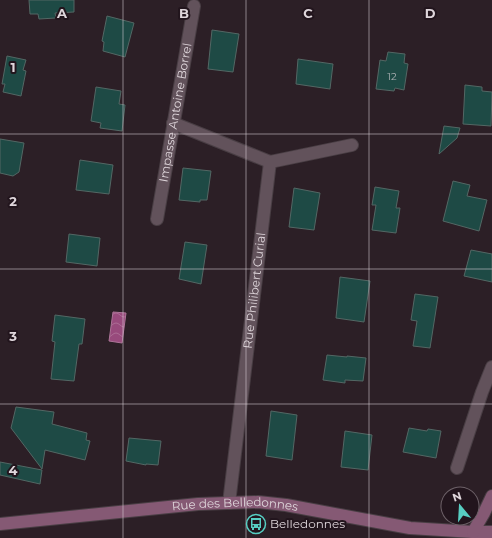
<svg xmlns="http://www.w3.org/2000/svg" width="492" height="538" viewBox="0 0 492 538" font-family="Montserrat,sans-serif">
	<defs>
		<pattern id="water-waves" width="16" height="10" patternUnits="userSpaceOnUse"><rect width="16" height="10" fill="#984a7c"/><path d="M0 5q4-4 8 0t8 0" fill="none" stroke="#ab6c94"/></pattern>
	</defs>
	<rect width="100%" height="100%" fill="#2c1f26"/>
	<path fill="url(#water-waves)" stroke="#ad7498" d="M113,312L126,313L122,343L109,341Z"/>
	<path fill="#1e4a45" stroke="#536764" d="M29,0H74V12L55,13L56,18L39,19L38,14H30Z
		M107,16L134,23L125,57L103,51L104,42L102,41Z
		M212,30L239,34L233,72L208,69Z
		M388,52L405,54L404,63L408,64L404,90L395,88L394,91L376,89L380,60L386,61Z
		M7,56L26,60L23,70L26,71L21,96L3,92L5,84H2Z
		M298,59L333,64L330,89L296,84Z
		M465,85L482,87V91L492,92L491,126L463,124Z
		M96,87L121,91L119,104L125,105L122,131L100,128L101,123L91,121Z
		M444,126L460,128L457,138L439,154Z
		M0,139L24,143L19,172L13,176L0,173Z
		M80,160L113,165L109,194L76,190Z
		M183,168L211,171L207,200H200V202L179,200Z
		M453,181L470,185L467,196L487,200L479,231L443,221Z
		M375,187L399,191L396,208H400L396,233L372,230L376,205H372Z
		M294,188L320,193L314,230L289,227Z
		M69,234L100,238L97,266L66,262Z
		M185,242L207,245L201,284L179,279Z
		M471,250L492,254V282L464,276Z
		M340,277L370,281L364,322L336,318Z
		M415,294L438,297L430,348L413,346L417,321L411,320Z
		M55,315L85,319L82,344H79L74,381L51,379L55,342L52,341Z
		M327,355L347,357V356L366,358L363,381L345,380V383L323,380Z
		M16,407L54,412L52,424L87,433L86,440L90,441L85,460L45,450L42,469L11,428Z
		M271,411L297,415L292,460L266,456Z
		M409,428L427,431L428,429L441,431L436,458L403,452Z
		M345,431L372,435L368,470L341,467Z
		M129,438L161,441L158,465L146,464V465L126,461Z
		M0,462L42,470L40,484L0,475Z"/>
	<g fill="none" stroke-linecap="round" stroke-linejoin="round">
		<g stroke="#493e44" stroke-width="14">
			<g id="street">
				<path d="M173,123L270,162"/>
				<path id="s1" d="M157,219L194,6"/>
				<path d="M457,468L482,392L492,367"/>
				<path id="s2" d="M229,503L270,162L352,145"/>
			</g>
		</g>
		<g stroke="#493e44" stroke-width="14">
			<g id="secondary">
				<path id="s3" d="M0,524L198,504L258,502L286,505L410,528L473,532H492"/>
				<path d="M473,532L484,513L492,496"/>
			</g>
		</g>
		<use href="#street" stroke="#62525b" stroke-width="12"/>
		<use href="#secondary" stroke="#855974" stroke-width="12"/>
	</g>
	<path fill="none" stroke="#dfd6db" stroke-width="1" stroke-opacity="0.55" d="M123,0V538M246,0V538M369,0V538M0,134H492M0,269H492M0,404H492"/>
	<defs>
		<g id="bus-ring" transform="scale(1)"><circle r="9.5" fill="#22151d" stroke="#57cec2" stroke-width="1.5"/><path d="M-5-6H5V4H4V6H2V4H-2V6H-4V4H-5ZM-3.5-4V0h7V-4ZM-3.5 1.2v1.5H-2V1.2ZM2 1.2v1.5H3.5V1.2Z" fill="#57cec2"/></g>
	</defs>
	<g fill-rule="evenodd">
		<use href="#bus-ring" x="256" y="524"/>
	</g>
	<g text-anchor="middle" stroke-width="4" stroke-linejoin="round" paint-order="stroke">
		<g font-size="10" fill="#afb3b6">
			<text x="392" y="80">12</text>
		</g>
		<g font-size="12" fill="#dfd6db" stroke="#22151d">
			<text dy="4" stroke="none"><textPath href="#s1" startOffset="108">Impasse Antoine Borrel</textPath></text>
			<text dy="4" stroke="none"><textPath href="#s2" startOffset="214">Rue Philibert Curial</textPath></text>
			<text dy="4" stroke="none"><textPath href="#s3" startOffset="236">Rue des Belledonnes</textPath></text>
		</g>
		<g font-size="12" fill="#dfd6db" stroke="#22151d" text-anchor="start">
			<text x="270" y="528">Belledonnes</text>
		</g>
	</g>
	<g font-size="13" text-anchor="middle" font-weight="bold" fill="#dfd6db" stroke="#22151d" stroke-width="4" stroke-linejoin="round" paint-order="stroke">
		<text x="62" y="18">A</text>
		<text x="184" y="18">B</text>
		<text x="308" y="18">C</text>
		<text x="430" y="18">D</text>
		<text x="13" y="72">1</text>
		<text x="13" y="206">2</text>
		<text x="13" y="341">3</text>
		<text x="13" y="475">4</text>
	</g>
	<g transform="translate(460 506) rotate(342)"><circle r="19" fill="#22151d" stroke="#6e6269"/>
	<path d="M0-3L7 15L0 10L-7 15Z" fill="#57cec2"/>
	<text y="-6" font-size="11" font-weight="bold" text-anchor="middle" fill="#dfd6db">N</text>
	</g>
</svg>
